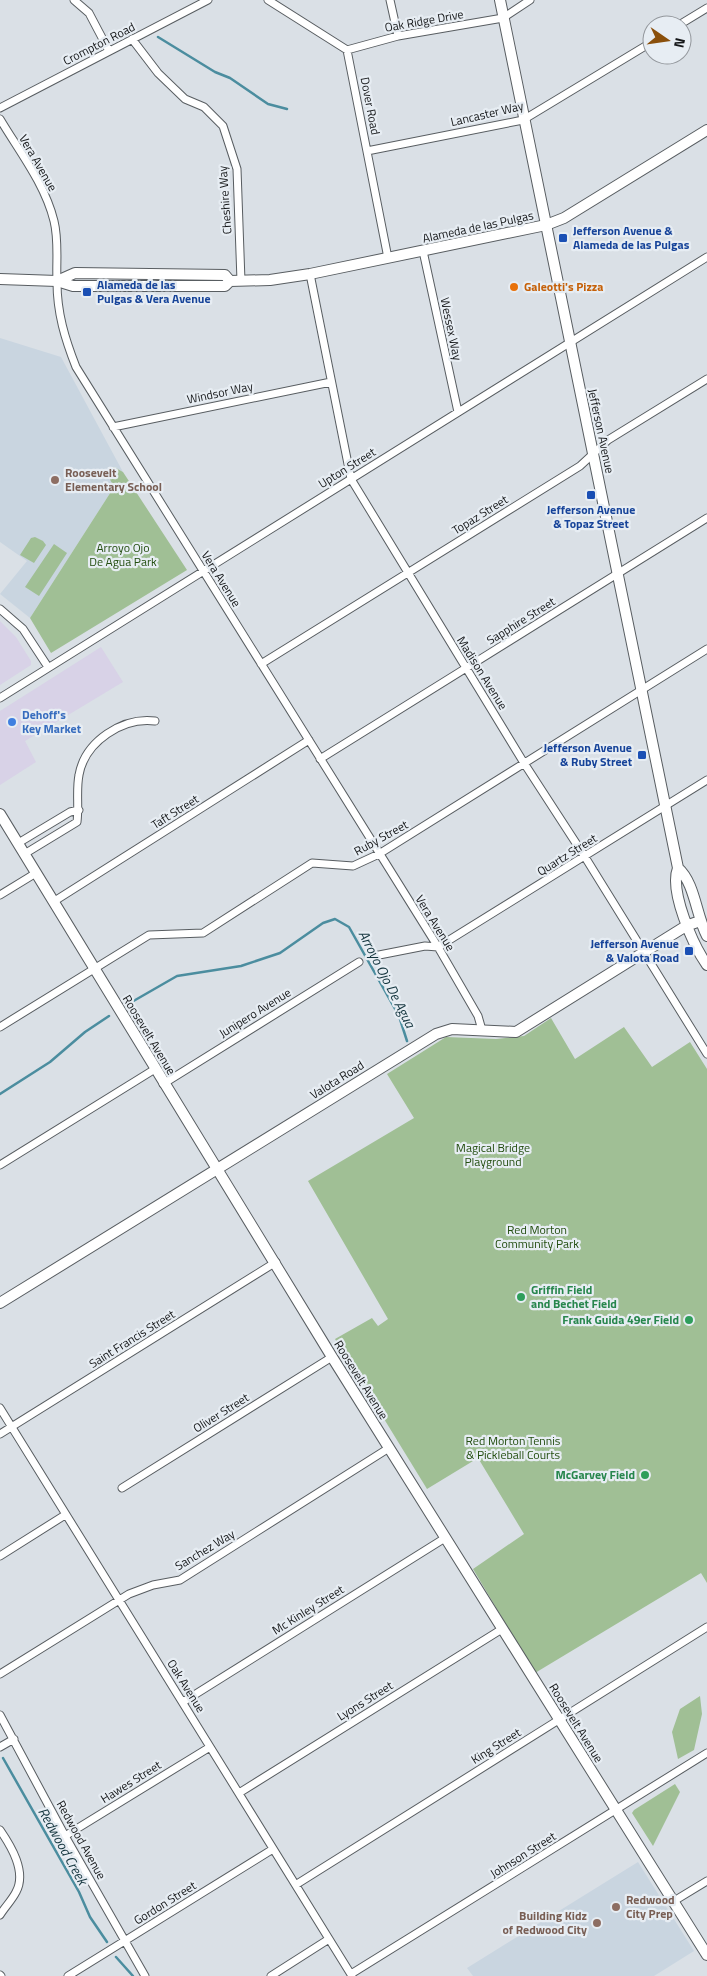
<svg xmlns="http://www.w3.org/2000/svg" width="707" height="1976" viewBox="0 0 707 1976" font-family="'Titillium Web',sans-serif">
	<rect width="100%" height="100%" fill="#dae0e6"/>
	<path fill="#d8d2e7" d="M0,621L16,637L31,661V665L0,685Z
		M101,647L123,682L25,741L36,762L0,785V711Z"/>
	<path fill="#c9d5e0" d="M0,338L61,357L123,472L114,467V487L30,618L0,594L27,561L0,542Z
		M638,1862L694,1951L654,1976H473L467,1968Z"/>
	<path fill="#a0bf95" d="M114,467L123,472L187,570L51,653L30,618L114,487L106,472Z
		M35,537L43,541L46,545L34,563L20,555L31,538Z
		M54,544L67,553L39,596L25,587Z
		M551,1018L575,1059L624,1027L652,1067L690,1042L707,1069V1583L701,1573L535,1673L473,1569L524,1534L478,1458L427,1489L335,1339L372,1318L378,1326L388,1319L308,1181L414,1118L387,1074L446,1037L496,1039L524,1036Z
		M700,1696L702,1714L694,1750L678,1759L672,1732L680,1709Z
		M675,1784L680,1792L653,1846L632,1813L634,1810Z"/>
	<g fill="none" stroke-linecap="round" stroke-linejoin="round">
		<path stroke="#4b8d9f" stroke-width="2.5" d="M158,37L215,72L230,78L268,104L287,109
			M130,1003L177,976L241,966L280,953L323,923L335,919L349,927L399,1016L407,1041
			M0,1094L50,1062L85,1032L109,1016
			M3,1758L79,1892L90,1917L107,1942
			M116,1957L133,1976"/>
		<g stroke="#585d61" stroke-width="9">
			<path id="street" d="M74,0L89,13L109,51
				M268,0L347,50L388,258
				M390,0L398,36
				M679,25L707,8
				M132,39L158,73L185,99L204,107L223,126L237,169L241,281
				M347,50L398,36L503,18L530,0
				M0,108L208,0
				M0,119C19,151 45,184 54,221C59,241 56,261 57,282C57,313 65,339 76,367L438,947L478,1016L482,1030
				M367,151L523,120L652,42
				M423,251L458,412
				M310,274L351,479L524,763L585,857L707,1054
				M113,427L331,382
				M0,609L23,629L48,667
				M261,664L580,466L608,440L707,379
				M0,698L707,257
				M320,759L707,518
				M20,842L70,812L79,810
				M26,853L77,822C79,806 76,790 79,775C85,741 123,717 155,721
				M0,895L36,873
				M53,902L309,740
				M374,956L425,946L438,947L707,780
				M0,1027L149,935L203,933L312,863L353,866L379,854L707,649
				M163,1084L359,962
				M0,1165L155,1069
				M0,1408L352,1976
				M0,1434L276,1262
				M122,1488L332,1357
				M0,1556L65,1515
				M0,1674L129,1594L153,1585L180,1580L389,1448
				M183,1702L445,1538
				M0,1715L65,1836L145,1976
				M0,1747L14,1739
				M239,1793L502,1629
				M0,1830C11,1846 27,1872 16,1892C12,1900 5,1907 0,1915
				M65,1836L210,1747
				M297,1884L707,1627
				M674,1901L707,1881
				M351,1974L707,1753
				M0,1975L1,1976
				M68,1976L273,1849
				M271,1976L329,1939"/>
		</g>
		<g stroke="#585d61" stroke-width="12">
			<path id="secondary" d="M500,0L678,868C669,891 693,945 707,965
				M0,279L57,281L73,286H225L230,281
				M57,281L75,273L225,275L230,281L270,280L310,274L546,225L564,218L707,130
				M0,814L332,1357L707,1955
				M678,868C695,883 696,915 707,936
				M0,1303L436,1034L452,1029L516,1032L686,926L700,921"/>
		</g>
		<use href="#street" stroke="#fff" stroke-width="7"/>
		<use href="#secondary" stroke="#fff" stroke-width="10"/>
	</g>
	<g fill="#1a4fb4" stroke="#e7edf3" stroke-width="2">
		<rect x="558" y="233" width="10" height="10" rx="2.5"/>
		<rect x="82" y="287" width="10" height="10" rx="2.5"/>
		<rect x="586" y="490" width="10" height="10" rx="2.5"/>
		<rect x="637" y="750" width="10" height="10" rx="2.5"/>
		<rect x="684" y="946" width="10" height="10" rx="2.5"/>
	</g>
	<circle fill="#e8710a" stroke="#e7edf3" stroke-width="2" cx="514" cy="287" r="5"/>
	<g fill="#8d6e63" stroke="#e7edf3" stroke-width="2">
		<circle cx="55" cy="480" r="5"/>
		<circle cx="616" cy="1907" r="5"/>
		<circle cx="597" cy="1923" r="5"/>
	</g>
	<circle fill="#3f7fe0" stroke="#e7edf3" stroke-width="2" cx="12" cy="722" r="5"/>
	<g fill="#2e9e5b" stroke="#e7edf3" stroke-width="2">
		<circle cx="521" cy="1297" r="5"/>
		<circle cx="689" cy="1320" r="5"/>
		<circle cx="645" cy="1475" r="5"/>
	</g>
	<g text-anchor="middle" stroke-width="4.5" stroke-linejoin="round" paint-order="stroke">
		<g font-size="12" fill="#151719" stroke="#e7edf3">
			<text transform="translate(424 21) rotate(-10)" y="4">Oak Ridge Drive</text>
			<text transform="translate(99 44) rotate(-27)" y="4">Crompton Road</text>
			<text transform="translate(370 106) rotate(79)" y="4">Dover Road</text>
			<text transform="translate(487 114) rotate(-13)" y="4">Lancaster Way</text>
			<text transform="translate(38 163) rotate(60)" y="4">Vera Avenue</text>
			<text transform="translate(225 200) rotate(-94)" y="4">Cheshire Way</text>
			<text transform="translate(478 227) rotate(-12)" y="4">Alameda de las Pulgas</text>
			<text transform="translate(451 329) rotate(78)" y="4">Wessex Way</text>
			<text transform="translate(220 393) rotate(-12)" y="4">Windsor Way</text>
			<text transform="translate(601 431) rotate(78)" y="4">Jefferson Avenue</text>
			<text transform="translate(347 468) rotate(-32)" y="4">Upton Street</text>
			<text transform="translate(480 515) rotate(-32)" y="4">Topaz Street</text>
			<text transform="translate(221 579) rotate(58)" y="4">Vera Avenue</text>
			<text transform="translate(521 621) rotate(-32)" y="4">Sapphire Street</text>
			<text transform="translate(482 673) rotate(58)" y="4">Madison Avenue</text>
			<text transform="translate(175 812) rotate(-32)" y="4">Taft Street</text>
			<text transform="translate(381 838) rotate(-29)" y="4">Ruby Street</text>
			<text transform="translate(567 855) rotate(-32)" y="4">Quartz Street</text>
			<text transform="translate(435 923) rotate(58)" y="4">Vera Avenue</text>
			<text transform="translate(255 1013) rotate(-32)" y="4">Junipero Avenue</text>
			<text transform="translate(149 1035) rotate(59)" y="4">Roosevelt Avenue</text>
			<text transform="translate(337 1080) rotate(-32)" y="4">Valota Road</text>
			<text transform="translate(132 1339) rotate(-32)" y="4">Saint Francis Street</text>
			<text transform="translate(361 1380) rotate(58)" y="4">Roosevelt Avenue</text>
			<text transform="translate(221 1413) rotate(-32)" y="4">Oliver Street</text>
			<text transform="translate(205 1550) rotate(-31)" y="4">Sanchez Way</text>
			<text transform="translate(308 1610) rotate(-32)" y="4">Mc Kinley Street</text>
			<text transform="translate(186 1686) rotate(58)" y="4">Oak Avenue</text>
			<text transform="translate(365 1701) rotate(-32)" y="4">Lyons Street</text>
			<text transform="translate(576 1723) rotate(58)" y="4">Roosevelt Avenue</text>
			<text transform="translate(496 1746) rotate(-32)" y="4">King Street</text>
			<text transform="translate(131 1782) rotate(-32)" y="4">Hawes Street</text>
			<text transform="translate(81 1840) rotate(61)" y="4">Redwood Avenue</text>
			<text transform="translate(523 1855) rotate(-32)" y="4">Johnson Street</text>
			<text transform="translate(165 1903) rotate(-32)" y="4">Gordon Street</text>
		</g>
		<g font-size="12" font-weight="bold" fill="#164399" stroke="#e7edf3" text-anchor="start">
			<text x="573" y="235">Jefferson Avenue &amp;<tspan x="573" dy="14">Alameda de las Pulgas</tspan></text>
			<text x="97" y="289">Alameda de las<tspan x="97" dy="14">Pulgas &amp; Vera Avenue</tspan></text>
			<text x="591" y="514" text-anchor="middle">Jefferson Avenue<tspan x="591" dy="14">&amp; Topaz Street</tspan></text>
			<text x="632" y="752" text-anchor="end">Jefferson Avenue<tspan x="632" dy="14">&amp; Ruby Street</tspan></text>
			<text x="679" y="948" text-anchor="end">Jefferson Avenue<tspan x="679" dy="14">&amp; Valota Road</tspan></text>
		</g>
		<g font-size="12" font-weight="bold" fill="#c56008" stroke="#e7edf3" text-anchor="start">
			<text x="524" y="291">Galeotti's Pizza</text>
		</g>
		<g font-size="12" font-weight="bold" fill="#785e54" stroke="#e7edf3" text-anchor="start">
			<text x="65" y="477">Roosevelt<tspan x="65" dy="14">Elementary School</tspan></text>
			<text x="626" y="1904">Redwood<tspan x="626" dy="14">City Prep</tspan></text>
			<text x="587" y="1920" text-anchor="end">Building Kidz<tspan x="587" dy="14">of Redwood City</tspan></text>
		</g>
		<g font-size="12" fill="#224d0f" stroke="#e7edf3">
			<text x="123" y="552">Arroyo Ojo<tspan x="123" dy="14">De Agua Park</tspan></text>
			<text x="493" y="1152">Magical Bridge<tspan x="493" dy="14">Playground</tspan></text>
			<text x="537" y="1234">Red Morton<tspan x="537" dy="14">Community Park</tspan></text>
			<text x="513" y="1445">Red Morton Tennis<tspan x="513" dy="14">&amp; Pickleball Courts</tspan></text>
		</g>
		<g font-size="12" font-weight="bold" fill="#366cbe" stroke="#e7edf3" text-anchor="start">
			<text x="22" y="719">Dehoff's<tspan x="22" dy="14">Key Market</tspan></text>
		</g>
		<g font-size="12" font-weight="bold" fill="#27864d" stroke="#e7edf3" text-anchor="end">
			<text x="531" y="1294" text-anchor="start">Griffin Field<tspan x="531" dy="14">and Bechet Field</tspan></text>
			<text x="679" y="1324">Frank Guida 49er Field</text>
			<text x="635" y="1479">McGarvey Field</text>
		</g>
		<g font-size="14" font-style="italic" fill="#14353e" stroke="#e7edf3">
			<text transform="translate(387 979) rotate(63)" y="5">Arroyo Ojo De Agua</text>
			<text transform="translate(63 1846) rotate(61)" y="5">Redwood Creek</text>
		</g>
	</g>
	<g transform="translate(667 40) rotate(103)"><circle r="24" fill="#e7edf3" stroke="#93979c"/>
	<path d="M0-4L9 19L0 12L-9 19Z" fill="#8a4f0b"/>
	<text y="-8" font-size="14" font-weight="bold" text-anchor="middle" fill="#151719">N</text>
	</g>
</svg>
